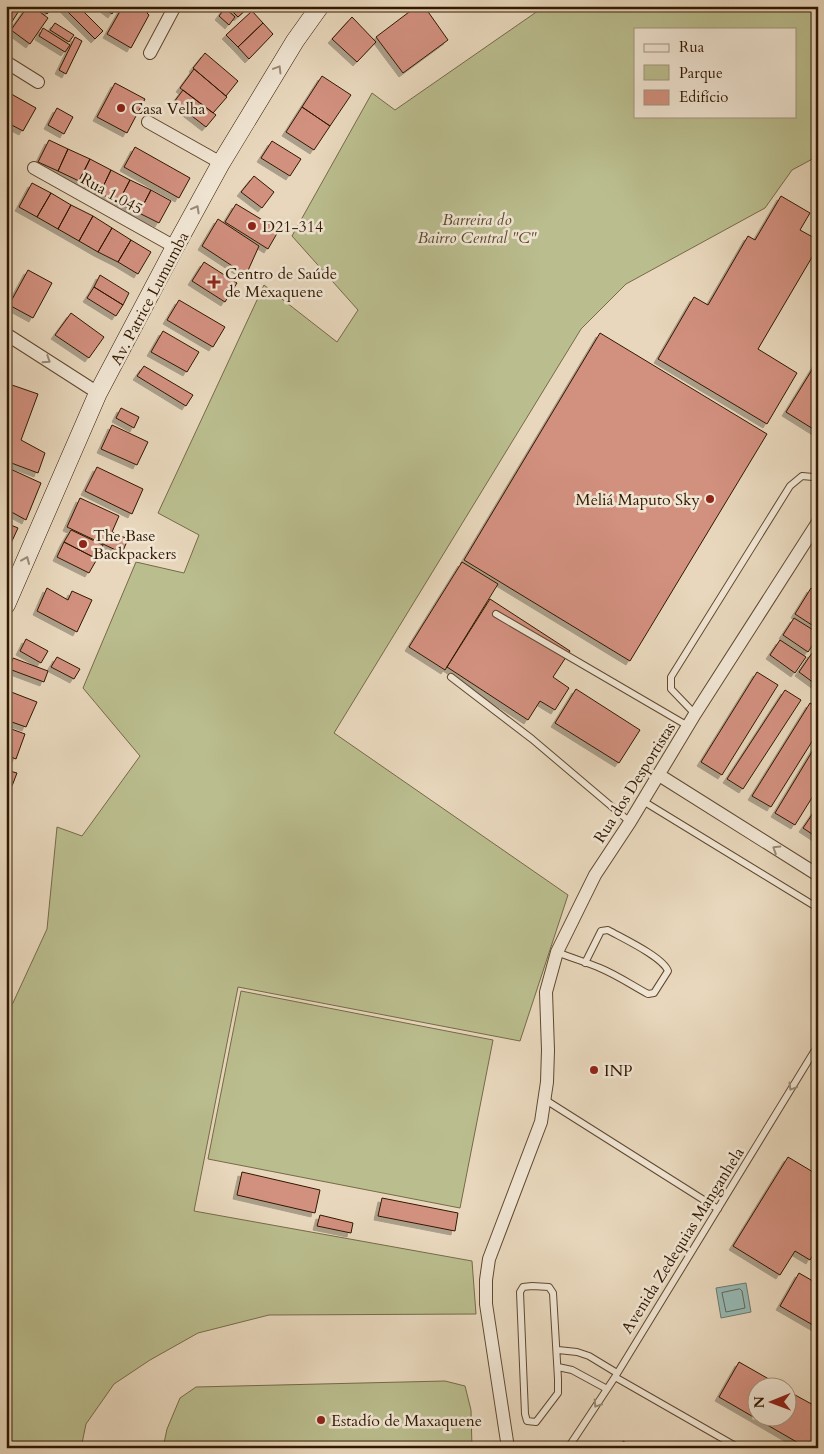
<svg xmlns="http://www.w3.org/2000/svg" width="824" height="1454" viewBox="0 0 824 1454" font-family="Cardo,serif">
	<defs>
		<filter id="shadow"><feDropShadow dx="-4" dy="4" stdDeviation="0" flood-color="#0004"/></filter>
	</defs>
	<rect width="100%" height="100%" fill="#e8d7bc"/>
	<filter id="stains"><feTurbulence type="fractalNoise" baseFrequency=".004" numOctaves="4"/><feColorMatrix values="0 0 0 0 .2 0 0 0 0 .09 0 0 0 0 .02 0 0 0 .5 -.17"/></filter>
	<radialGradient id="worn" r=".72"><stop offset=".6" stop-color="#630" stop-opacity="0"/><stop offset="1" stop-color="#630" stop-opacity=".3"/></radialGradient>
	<path fill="#babd8e" stroke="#766a47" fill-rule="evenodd" d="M545,6H818V156L792,170L765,208L626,284L581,329L334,733L568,895L520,1041L238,987L194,1211L472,1261L476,1314L269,1315L198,1333L150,1360L114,1384L86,1424L81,1448H6V1018L47,929L57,827L82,836L140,756L83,688L136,562L184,573L199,535L158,513L264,285L337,342L358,310L292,236L372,93L395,110ZM635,29H795V116H635Z
		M241,991L493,1040L460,1208L208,1159Z
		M445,1381L465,1386L471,1410L472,1448H163L167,1429L180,1398L196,1387Z"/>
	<path fill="#97b9b4" stroke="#6f796c" d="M746,1283L751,1312L721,1318L716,1288Z"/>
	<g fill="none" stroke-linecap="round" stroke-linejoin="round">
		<path stroke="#64685a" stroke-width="1" d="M740,1289L742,1291L745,1308L726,1312L722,1293Z"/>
	</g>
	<path fill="#d2907f" stroke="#321800" filter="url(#shadow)" d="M6,6H22L6,31Z
		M28,6H32L48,18L30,44L11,30Z
		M37,6H53L47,14Z
		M62,6H78L103,31L95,39Z
		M105,6H117L112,14L104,8Z
		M123,6H151L147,13L149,15L131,48L107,34Z
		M227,6H250L238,17Z
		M417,6H424L448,40L403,73L376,37Z
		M225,8L235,17L229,25L219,16Z
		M252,11L263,23L238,47L226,35Z
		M352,17L376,42L357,62L332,39Z
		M55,23L74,35L69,42L50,30Z
		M263,23L273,34L249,59L238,47Z
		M43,28L70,45L65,52L39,36Z
		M75,37L82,41L66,74L59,70Z
		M205,53L238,81L226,96L193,68Z
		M194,69L227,97L213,113L180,88Z
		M322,76L351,95L330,126L302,107Z
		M115,83L145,99L127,133L97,117Z
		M183,90L216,115L206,127L174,102Z
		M6,91L36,108L23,131L6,122Z
		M302,107L330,126L314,150L286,132Z
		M57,108L73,117L64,134L48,125Z
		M49,140L68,149L58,171L38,162Z
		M272,141L301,159L290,176L261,158Z
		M135,147L190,178L179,198L124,167Z
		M68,149L90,159L79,181L58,171Z
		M90,159L111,170L100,193L79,181Z
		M111,170L130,180L118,203L100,193Z
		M254,176L274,192L262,208L241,192Z
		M130,180L151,190L139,213L118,203Z
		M32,183L51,193L37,217L19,207Z
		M151,190L171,201L159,223L139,213Z
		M51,193L71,205L58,229L37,217Z
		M781,196L810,213L800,230L818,240V247L758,349L797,373L767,424L658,359L694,297L708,305L748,236L755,240Z
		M236,204L279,230L268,249L225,222Z
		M71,205L93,216L79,241L58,229Z
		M93,216L112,228L98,252L79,241Z
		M218,219L259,246L246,275L202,246Z
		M112,228L131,240L118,262L98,252Z
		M131,240L151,252L138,274L118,262Z
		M204,262L237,283L225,302L192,281Z
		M28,270L52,283L33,318L9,305Z
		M100,275L129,293L123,305L94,287Z
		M94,287L123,305L116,316L87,298Z
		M179,300L225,327L213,347L167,320Z
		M71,313L104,337L89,358L55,335Z
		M163,331L199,352L187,372L151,352Z
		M600,333L767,434L630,661L464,560Z
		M818,360V432L786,412Z
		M144,366L193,395L186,406L137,376Z
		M9,384L38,394L21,440L45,453L38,473L6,461V392Z
		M121,408L139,417L134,428L116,418Z
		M112,425L148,442L137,465L101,449Z
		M6,467L41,483L26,520L6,509Z
		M97,467L143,489L132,514L85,491Z
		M80,498L119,516L112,532L128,539L122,553L67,527Z
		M6,523L18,528L6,554Z
		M71,530L103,545L97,559L64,542Z
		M64,542L97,559L89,573L57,557Z
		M462,562L498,584L445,670L409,647Z
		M47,588L68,600L72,591L92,600L77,632L37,611Z
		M811,588L818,593V629L795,614Z
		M490,599L570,651L553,677L569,688L555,710L540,701L528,720L447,667Z
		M794,618L818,633V637L808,652L783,635Z
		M26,639L48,651L41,663L20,651Z
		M780,640L806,657L795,673L770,655Z
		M812,653L818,657V686L799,672Z
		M57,657L80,669L74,679L51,667Z
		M13,658L48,671L44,682L9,669Z
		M757,672L778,685L722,775L701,762Z
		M576,689L640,730L619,763L555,723Z
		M6,690L37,702L26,727L6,720Z
		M785,690L801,700L743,789L727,779Z
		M810,703L818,708V732L771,807L752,796Z
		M6,727L25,734L16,759L6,755Z
		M818,742V788L795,825L775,813Z
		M6,770L17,773L12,786L6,784Z
		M818,806V838L803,828Z
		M788,1157L818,1175V1246L810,1260L795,1251L780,1275L733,1246Z
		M242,1172L320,1190L315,1213L237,1195Z
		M382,1198L458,1213L455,1231L378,1216Z
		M320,1215L353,1223L351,1233L317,1226Z
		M799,1273L818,1284V1328L780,1306Z
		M739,1362L781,1386H756V1416H786V1390L817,1407L818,1406V1448H807L719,1397Z
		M623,1441L636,1448H620Z"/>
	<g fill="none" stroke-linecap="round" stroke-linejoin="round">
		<g stroke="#60482f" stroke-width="8">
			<path id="lane" d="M496,614L688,726
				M451,677L532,739L630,822
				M817,703H818
				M695,714L671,689V677L790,486L802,476L813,477L818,479
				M643,801L818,908
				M557,952C571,958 586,962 600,968C617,975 633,986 648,994L654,993L668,971C663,957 622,938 608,930L601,931L585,963
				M544,1099L718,1209
				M532,1286L549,1287L553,1293L558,1379V1393L536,1422L527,1421L525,1414L520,1292L523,1287Z
				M558,1350L577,1352L589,1356L617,1373
				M558,1367L572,1370L607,1389
				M615,1377L739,1448
				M568,1448L615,1377L818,1045"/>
		</g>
		<g stroke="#60482f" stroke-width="14">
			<path id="street" d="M150,53L175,6
				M6,62L38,82
				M148,122L221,163
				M34,168L175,247
				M6,334L98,393
				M659,775L818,875
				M508,1448L486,1304V1280L489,1259L541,1122L547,1082L548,1050L546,992L557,952L595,875L630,822L695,714L818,522"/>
		</g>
		<g stroke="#321800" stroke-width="19">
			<path id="secondary" d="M6,605L98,393L175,247L221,163L295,41L320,6"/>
		</g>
		<use href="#lane" stroke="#f0e5d3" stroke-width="6"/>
		<use href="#street" stroke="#f0e5d3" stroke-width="12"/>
		<use href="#secondary" stroke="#f0e5d3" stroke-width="18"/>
	</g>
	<defs><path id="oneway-chevron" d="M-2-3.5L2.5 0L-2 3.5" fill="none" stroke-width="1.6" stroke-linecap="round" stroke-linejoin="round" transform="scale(1.25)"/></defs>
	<g stroke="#9a8974">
		<use href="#oneway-chevron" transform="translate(278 69) rotate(-59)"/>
		<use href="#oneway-chevron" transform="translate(196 209) rotate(-61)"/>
		<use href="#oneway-chevron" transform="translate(47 360) rotate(33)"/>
		<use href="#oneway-chevron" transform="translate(26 560) rotate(-67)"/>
		<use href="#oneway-chevron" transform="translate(776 849) rotate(-148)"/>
		<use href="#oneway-chevron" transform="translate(792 1087) rotate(121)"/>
		<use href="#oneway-chevron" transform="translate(597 1404) rotate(123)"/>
	</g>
	<g fill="#8f2418" stroke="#f0e5d3" stroke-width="2">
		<circle cx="121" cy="108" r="5"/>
		<circle cx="252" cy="226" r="5"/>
		<path d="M211.5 274.5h5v5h5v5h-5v5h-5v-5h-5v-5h5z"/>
		<circle cx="710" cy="499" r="5"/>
		<circle cx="83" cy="544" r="5"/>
		<circle cx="594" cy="1070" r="5"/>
		<circle cx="321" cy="1420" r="5"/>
	</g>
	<g text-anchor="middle" stroke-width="5" stroke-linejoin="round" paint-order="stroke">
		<g font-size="16" fill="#321800" stroke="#f0e5d3" text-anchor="start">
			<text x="131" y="114">Casa Velha</text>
			<text x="262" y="232">D21-314</text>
			<text x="225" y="279">Centro de Saúde<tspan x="225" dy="18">de Mexaquene</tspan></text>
			<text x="700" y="505" text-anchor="end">Meliá Maputo Sky</text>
			<text x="93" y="541">The Base<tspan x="93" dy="18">Backpackers</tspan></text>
			<text x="604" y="1076">INP</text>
			<text x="331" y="1426">Estadío de Maxaquene</text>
		</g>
		<g font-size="16" fill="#321800" stroke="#f0e5d3">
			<text transform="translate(112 193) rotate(29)" y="6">Rua 1.045</text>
			<text transform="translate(149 298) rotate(-62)" y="6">Av. Patrice Lumumba</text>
			<text transform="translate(634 782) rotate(-58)" y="6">Rua dos Desportistas</text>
			<text transform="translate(682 1240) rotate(-58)" y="6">Avenida Zedequias Manganhela</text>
		</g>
		<g font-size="16" font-style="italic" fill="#5b4a2b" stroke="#f0e5d3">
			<text x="477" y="225">Barreira do<tspan x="477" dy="18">Bairro Central "C"</tspan></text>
		</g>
	</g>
	<rect width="824" height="1454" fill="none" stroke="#e8d7bc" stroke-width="25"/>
	<rect x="8" y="8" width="809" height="1439" fill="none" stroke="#321800" stroke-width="2.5"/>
	<rect x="12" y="12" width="799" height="1429" fill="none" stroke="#321800"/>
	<rect x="634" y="28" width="162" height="90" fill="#f0e5d3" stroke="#a4937f"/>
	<rect x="644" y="44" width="25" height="8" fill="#f0e5d3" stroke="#a4937f"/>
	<text x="679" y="52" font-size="15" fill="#321800">Rua</text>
	<rect x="644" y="65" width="25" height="15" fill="#babd8e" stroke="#a4937f"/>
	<text x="679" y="78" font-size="15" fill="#321800">Parque</text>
	<rect x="644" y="90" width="25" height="15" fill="#d2907f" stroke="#a4937f"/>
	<text x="679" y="102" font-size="15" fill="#321800">Edifício</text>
	<g transform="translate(772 1402) rotate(269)"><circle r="24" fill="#f0e5d3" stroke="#a4937f"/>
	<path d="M0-4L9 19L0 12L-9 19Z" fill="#8f2418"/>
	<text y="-8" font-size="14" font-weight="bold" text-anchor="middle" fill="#321800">N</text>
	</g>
	<rect width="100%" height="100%" filter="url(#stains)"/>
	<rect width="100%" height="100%" fill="url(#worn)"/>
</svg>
